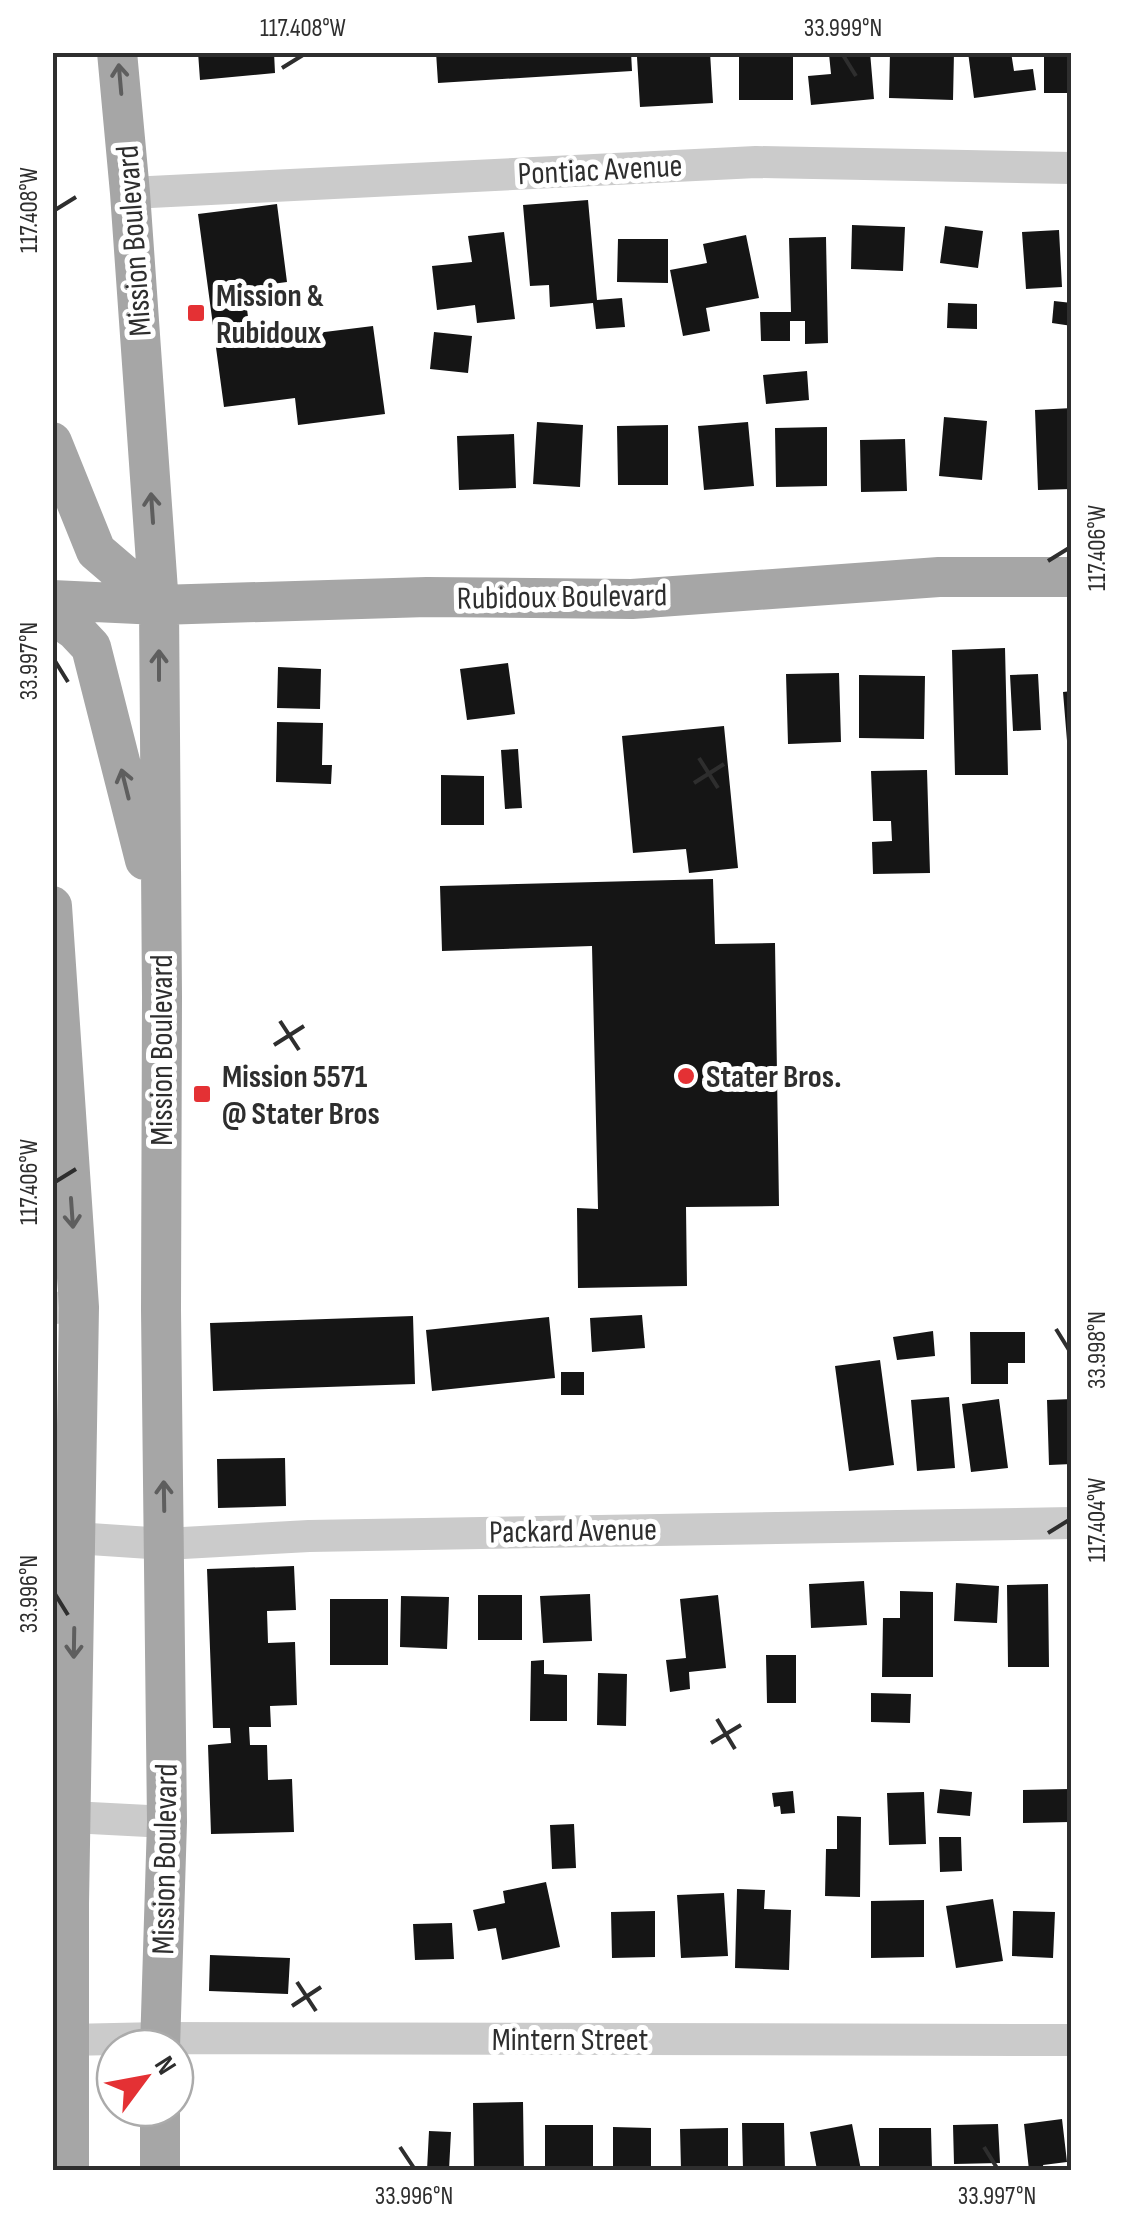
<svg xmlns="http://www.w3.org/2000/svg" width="1124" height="2223" viewBox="0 0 1124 2223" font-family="'Sofia Sans Condensed',sans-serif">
	<rect width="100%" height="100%" fill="#fff"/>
	<path fill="#151515" d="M198,52H274L275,73L200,80Z
		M436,52H631L632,71L438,83Z
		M680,52H710L713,103L640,107L637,57L680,55Z
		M739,52H793V100H739Z
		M870,52L874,99L811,105L808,76L831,74L829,54Z
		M890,52H954L953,100L889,98Z
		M968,52H1011L1014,71L1033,69L1036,90L974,98Z
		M1044,52H1072V93H1044Z
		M588,200L597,300L622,298L625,327L596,329L593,303L550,307L549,285L530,286L523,205Z
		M277,204L287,282L264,285L265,299L246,301L251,341L373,326L385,414L298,425L295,398L224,407L198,214Z
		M852,225L905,227L903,271L851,269Z
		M945,226L983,231L978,268L940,263Z
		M1059,230L1062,287L1026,289L1022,232Z
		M504,232L515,319L477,323L475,305L437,310L432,266L472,262L468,236Z
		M746,235L759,298L706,308L710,331L683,336L670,270L707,263L703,244Z
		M826,237L828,343L805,344V321H790V341H761L760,312H791L789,238Z
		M618,239H668V283L617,282Z
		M1054,301L1072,303V326L1052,323Z
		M948,303L977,304V329L947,328Z
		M434,332L472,336L468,373L430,369Z
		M807,371L809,400L766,404L763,375Z
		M1072,408V489L1038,490L1035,410Z
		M944,417L987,421L982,480L939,476Z
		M537,422L583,425L580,487L533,484Z
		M748,422L754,486L704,490L698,426Z
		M668,425V485H618L617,426Z
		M827,427V486L776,487L775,428Z
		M514,434L516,488L459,490L457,436Z
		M905,439L907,491L861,492L860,440Z
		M1005,648L1008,775H955L952,650Z
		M508,663L515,714L467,720L460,669Z
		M278,667L321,669L320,709L277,708Z
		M839,673L841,742L788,744L786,674Z
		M1038,674L1041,730L1013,731L1010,675Z
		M859,675L925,676L924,739L859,738Z
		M1072,691V765H1069L1063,692Z
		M277,722L323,723L322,765H332L331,784L276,782Z
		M724,726L738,868L689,873L686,849L633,853L622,736Z
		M518,749L522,808L505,809L501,750Z
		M927,770L930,873L873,874L872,842L892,841L891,821H873L871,771Z
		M441,775L484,776V825H441Z
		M713,879L715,944L775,943L779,1206L686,1207L687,1286L578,1288L577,1208L598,1209L592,946L442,951L440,886Z
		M642,1315L645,1348L592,1352L590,1318Z
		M413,1316L415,1384L213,1391L210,1323Z
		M549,1317L555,1378L432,1391L426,1330Z
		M933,1331L935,1356L897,1360L893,1337Z
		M970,1332H1025V1363H1008V1384H971Z
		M880,1360L894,1465L849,1471L835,1366Z
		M561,1372H584V1395H561Z
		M949,1397L955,1468L917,1471L911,1400Z
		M999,1399L1008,1468L971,1472L962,1404Z
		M1072,1399V1464L1049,1465L1047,1400Z
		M285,1458L286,1506L218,1508L217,1459Z
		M294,1566L296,1610L267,1611L268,1643L295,1642L297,1705L270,1706L271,1727H249L250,1745H267L268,1780L292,1779L294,1832L211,1834L208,1745L231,1743L230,1728H213L207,1569Z
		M864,1581L867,1625L811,1628L809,1584Z
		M956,1583L999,1586L997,1623L954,1621Z
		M1048,1584L1049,1667H1008L1007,1585Z
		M900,1591L933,1592V1677H882L883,1618H900Z
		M590,1594L592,1641L543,1643L540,1596Z
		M478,1595H522V1640H478Z
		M718,1595L726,1668L689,1672L690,1689L670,1692L666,1660L686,1658L680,1599Z
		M401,1596L449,1597L447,1649L400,1647Z
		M330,1599H388V1665H330Z
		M766,1655H796V1703H767Z
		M544,1660V1674L567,1675V1721H530L531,1661Z
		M598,1673L627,1674L626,1726L597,1725Z
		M871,1693L911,1694L910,1723L871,1722Z
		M940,1789L972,1792L970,1816L937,1813Z
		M1069,1789L1070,1822L1023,1823V1790Z
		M793,1791L795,1813L781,1814L780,1806L774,1807L772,1793Z
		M924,1792L926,1844L889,1845L887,1793Z
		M837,1816L861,1817L860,1897L825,1896L826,1849H837Z
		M574,1824L576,1868L552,1869L550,1825Z
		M939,1837H961L962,1871L940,1872Z
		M546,1882L560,1947L502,1960L496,1928L478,1931L473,1910L505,1903L503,1891Z
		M737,1889L765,1890L764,1909L791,1910L789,1970L735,1968Z
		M724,1893L728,1956L681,1958L677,1895Z
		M993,1899L1003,1961L956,1968L946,1906Z
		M924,1900V1957L871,1958V1901Z
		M655,1911V1957L612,1958L611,1912Z
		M1013,1911L1055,1912L1053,1958L1012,1956Z
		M452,1923L454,1959L415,1960L413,1924Z
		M210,1955L290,1958L288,1994L209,1991Z
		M523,2102L524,2170H474L473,2103Z
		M1062,2119L1067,2162L1043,2165L1044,2170H1029L1024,2124Z
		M742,2123H784L785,2170H743Z
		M852,2124L861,2170H817L810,2132Z
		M998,2124L1000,2163L954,2164L953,2125Z
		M545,2125H593V2170H545Z
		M613,2127L651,2128V2170H613Z
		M728,2128V2170H681L680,2129Z
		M879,2128H931L932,2168L879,2170Z
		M429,2131L451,2132L449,2170H427Z"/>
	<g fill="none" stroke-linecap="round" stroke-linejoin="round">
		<path stroke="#cbcbcb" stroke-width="32" d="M130,193L756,162L1072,168
			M52,1308L79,1307
			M75,1538L165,1544L309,1536L1072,1523
			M52,1816L167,1822
			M68,2040L160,2038L1072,2040"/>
		<path stroke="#a6a6a6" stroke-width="40" d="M117,52L130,193L159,605L162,997L161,1310L167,1822L160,2048
			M52,442L96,551L159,605
			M52,600L159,605L427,597L632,599L939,577H1072
			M52,614L75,630L91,647L145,860
			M52,906L79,1307L69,1904V2170
			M160,2108V2170"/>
	</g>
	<defs><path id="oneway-shaft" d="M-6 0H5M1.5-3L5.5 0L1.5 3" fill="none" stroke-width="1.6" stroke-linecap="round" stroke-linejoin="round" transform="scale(2.5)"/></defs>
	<g stroke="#5e5e5e">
		<use href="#oneway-shaft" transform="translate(120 79) rotate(-95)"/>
		<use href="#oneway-shaft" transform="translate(152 508) rotate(-94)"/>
		<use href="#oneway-shaft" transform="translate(159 665) rotate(-90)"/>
		<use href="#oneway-shaft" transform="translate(125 784) rotate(-104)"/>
		<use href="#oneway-shaft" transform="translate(72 1213) rotate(86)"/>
		<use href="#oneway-shaft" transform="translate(164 1496) rotate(-91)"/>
		<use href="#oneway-shaft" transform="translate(74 1643) rotate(91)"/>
	</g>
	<path fill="none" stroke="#2e2e2e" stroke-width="4" d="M843,55L856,76M282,68L303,55M55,210L76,197M1048,561L1069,548M55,661L68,682M699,758L718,788M694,783L724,764M280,1021L299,1050M274,1045L304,1026M55,1182L76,1169M1056,1329L1069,1350M1048,1533L1069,1520M55,1594L68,1615M717,1719L735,1749M711,1743L741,1725M297,1982L316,2011M292,2006L321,1987M400,2147L414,2168M984,2147L997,2168"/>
	<g fill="#e43134" stroke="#fff" stroke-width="4">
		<rect x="186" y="303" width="20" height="20" rx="5"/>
		<circle cx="686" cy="1076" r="10"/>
		<rect x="192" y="1084" width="20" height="20" rx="5"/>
	</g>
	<g text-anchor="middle" stroke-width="10" stroke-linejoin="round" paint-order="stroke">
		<g font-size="32" fill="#2e2e2e" stroke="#fff">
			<text transform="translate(600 169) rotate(-3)" y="11">Pontiac Avenue</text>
			<text transform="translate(133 241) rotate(-94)" y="11">Mission Boulevard</text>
			<text transform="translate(562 596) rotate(-1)" y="11">Rubidoux Boulevard</text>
			<text transform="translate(161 1050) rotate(-90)" y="11">Mission Boulevard</text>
			<text transform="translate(573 1530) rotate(-1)" y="11">Packard Avenue</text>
			<text transform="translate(164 1859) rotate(-89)" y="11">Mission Boulevard</text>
			<text x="570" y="2050">Mintern Street</text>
		</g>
		<g font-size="32" font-weight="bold" fill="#2e2e2e" stroke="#fff" text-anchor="start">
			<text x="216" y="306">Mission &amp;<tspan x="216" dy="37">Rubidoux</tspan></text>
			<text x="222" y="1087">Mission 5571<tspan x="222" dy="37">@ Stater Bros</tspan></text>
			<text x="706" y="1087">Stater Bros.</text>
		</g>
	</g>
	<rect width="1124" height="2223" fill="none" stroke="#ffffff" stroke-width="110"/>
	<g transform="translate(145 2078) rotate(58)"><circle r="48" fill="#ffffff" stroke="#ababab" stroke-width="2.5"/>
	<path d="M0-8L18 38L0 25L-18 38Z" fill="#e43134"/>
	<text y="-15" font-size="28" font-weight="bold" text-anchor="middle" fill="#2e2e2e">N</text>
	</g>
	<rect x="55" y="55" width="1014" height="2113" fill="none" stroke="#2e2e2e" stroke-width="4"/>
	<g font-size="25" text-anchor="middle" fill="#2e2e2e">
		<text x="303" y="36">117.408°W</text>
		<text x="843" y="36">33.999°N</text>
		<text transform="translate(28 210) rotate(-90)" y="9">117.408°W</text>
		<text transform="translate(1096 548) rotate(-90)" y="9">117.406°W</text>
		<text transform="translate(28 661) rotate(-90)" y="9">33.997°N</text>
		<text transform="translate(28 1182) rotate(-90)" y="9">117.406°W</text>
		<text transform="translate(1096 1350) rotate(-90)" y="9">33.998°N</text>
		<text transform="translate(1096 1520) rotate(-90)" y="9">117.404°W</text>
		<text transform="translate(28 1594) rotate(-90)" y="9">33.996°N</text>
		<text x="414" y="2204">33.996°N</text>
		<text x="997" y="2204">33.997°N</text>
	</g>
</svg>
